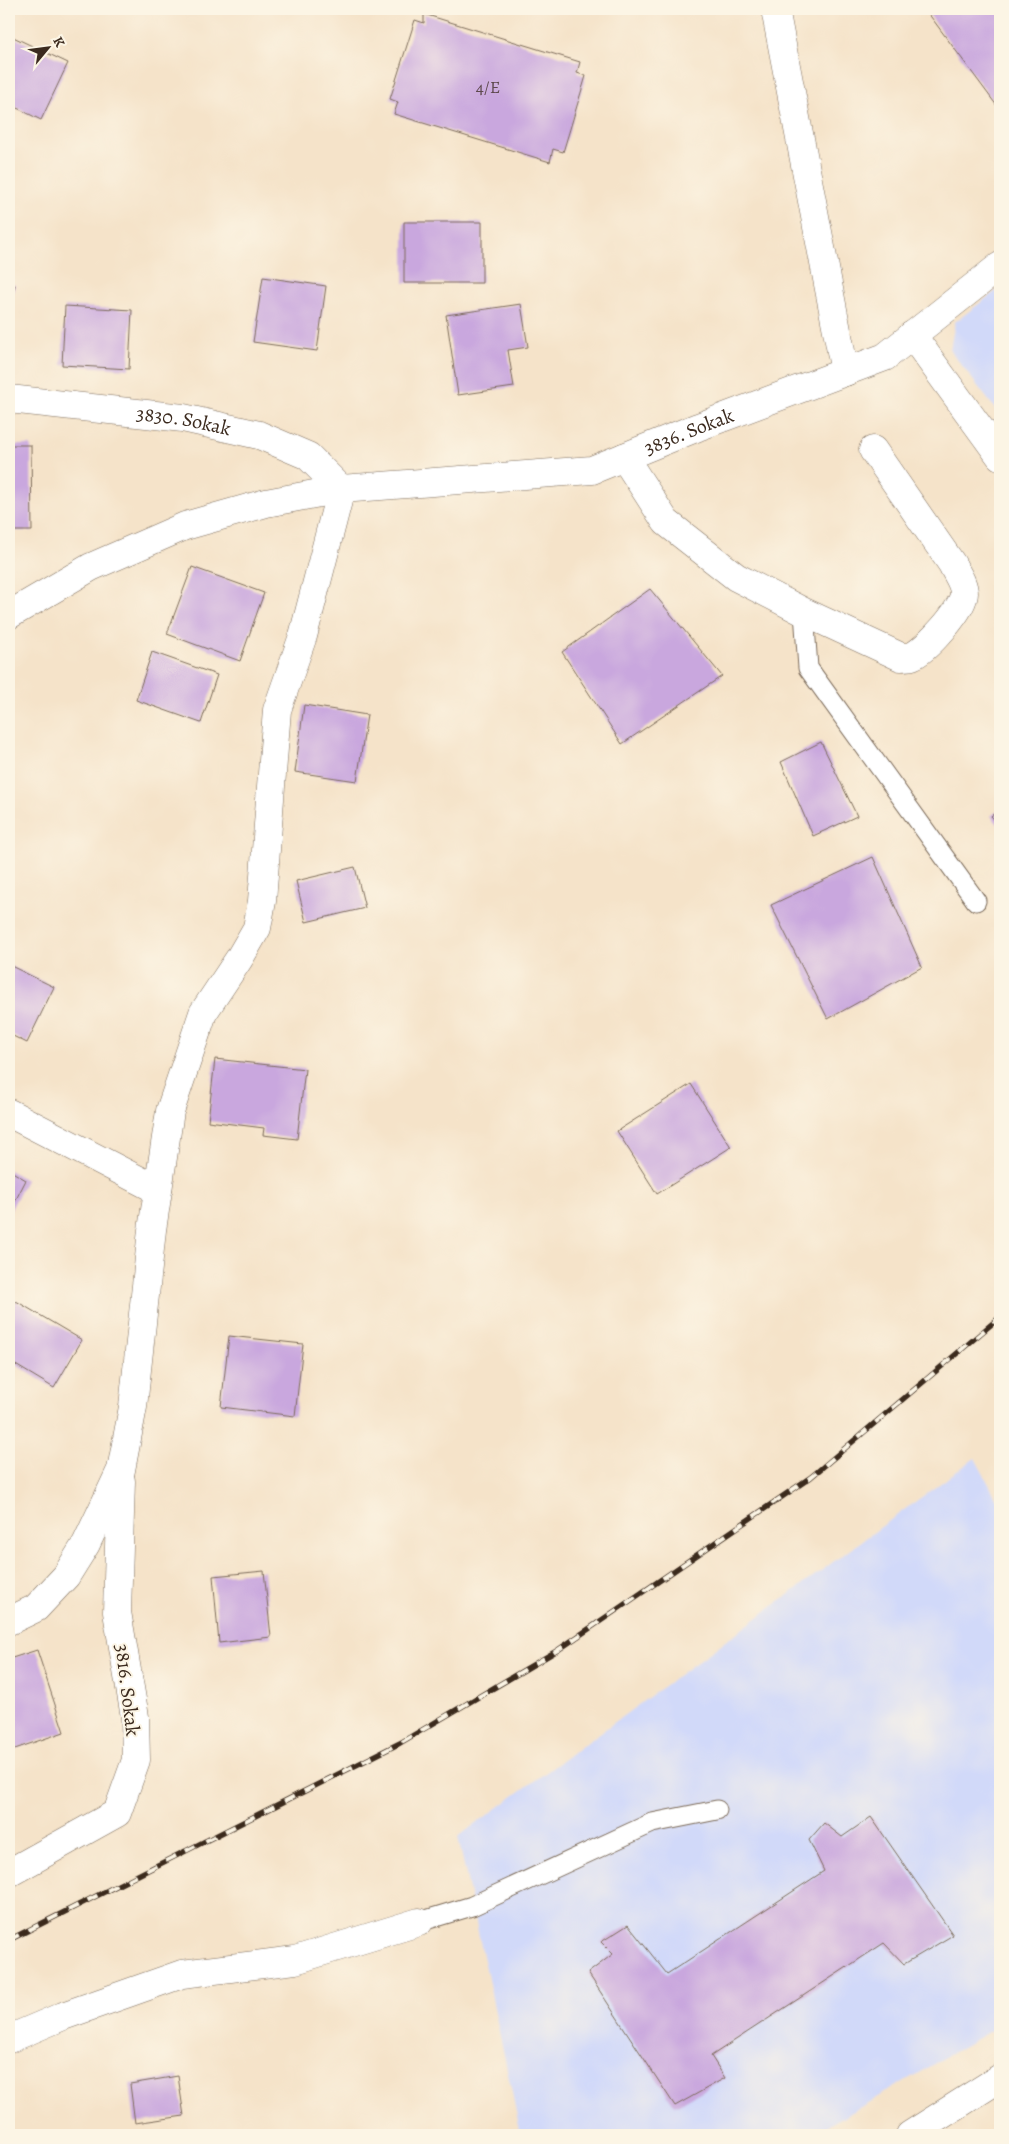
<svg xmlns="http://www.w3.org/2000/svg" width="1009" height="2144" viewBox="0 0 1009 2144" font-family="Alegreya,serif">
	<rect width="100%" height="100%" fill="#fcf5e5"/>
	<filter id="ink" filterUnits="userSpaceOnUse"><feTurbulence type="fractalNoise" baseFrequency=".02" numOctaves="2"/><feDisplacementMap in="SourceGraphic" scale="10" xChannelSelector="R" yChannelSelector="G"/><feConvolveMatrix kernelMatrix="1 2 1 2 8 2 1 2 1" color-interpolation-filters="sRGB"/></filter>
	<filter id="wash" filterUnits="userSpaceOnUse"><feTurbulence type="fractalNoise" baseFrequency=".0096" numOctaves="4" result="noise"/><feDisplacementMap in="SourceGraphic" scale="20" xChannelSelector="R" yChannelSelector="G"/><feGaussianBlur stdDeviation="1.12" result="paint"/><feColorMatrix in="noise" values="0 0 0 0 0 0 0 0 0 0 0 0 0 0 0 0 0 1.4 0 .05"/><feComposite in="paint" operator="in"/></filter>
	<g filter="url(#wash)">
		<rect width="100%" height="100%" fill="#f5e3c9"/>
		<path fill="#d1d9f9" d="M1000,288V415L950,350L955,322Z
			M975,1458L1000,1505V2025L813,2135H521L458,1837Z"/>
		<g id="blocks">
			<path fill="#c9a7de" d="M925,9H1000V110Z
				M424,14L580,62L577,73L586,76L563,152L553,149L550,162L394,114L398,102L390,99L415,20L424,23Z
				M9,35L68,63L41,120L9,104Z
				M404,222H482V283H404Z
				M263,277L326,286L317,351L253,342Z
				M9,283L15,285L9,307Z
				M521,304L528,347L508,350L514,387L458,395L446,315Z
				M65,306L132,310L129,369L62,365Z
				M9,445H31L32,531H9Z
				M192,567L264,593L240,661L167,634Z
				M650,589L722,676L622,744L562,652Z
				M152,652L217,675L201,723L136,700Z
				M304,705L367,715L357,781L295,772Z
				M821,742L857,816L813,836L781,762Z
				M1000,809V826L991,816Z
				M873,857L922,967L828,1019L771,905Z
				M355,867L365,908L306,922L296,881Z
				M9,965L54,987L27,1043L9,1034Z
				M215,1059L305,1069L297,1139L263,1135L264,1128L208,1121Z
				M691,1084L731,1147L657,1194L617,1131Z
				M9,1170L26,1180L9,1213Z
				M16,1301L82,1340L54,1388L9,1361V1313Z
				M229,1336L303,1344L295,1416L221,1407Z
				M264,1571L271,1637L219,1643L213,1576Z
				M37,1650L64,1732L9,1751V1659Z
				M871,1817L953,1935L904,1964L884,1943L711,2056L725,2078L675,2106L588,1973L613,1954L601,1942L628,1925L667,1974L824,1871L809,1840L824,1823L842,1837Z
				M178,2076L184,2116L135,2123L130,2084Z"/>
		</g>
	</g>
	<g filter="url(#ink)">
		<use href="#blocks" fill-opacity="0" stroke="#7c6b5a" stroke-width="1"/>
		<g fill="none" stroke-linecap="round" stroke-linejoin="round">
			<g stroke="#7c6b5a" stroke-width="21">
				<path id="lane" d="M804,612L808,668L976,901
					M419,1922L472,1906L652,1823L717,1810"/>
			</g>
			<g stroke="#7c6b5a" stroke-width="29">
				<g id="street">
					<path d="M775,9L845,372"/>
					<path d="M912,335L1000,456"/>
					<path id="s1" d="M9,399L183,418L259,435L308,456L341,489"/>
					<path d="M624,457L666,522L736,577L804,612L901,657C904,657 909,657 912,656C926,650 964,609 964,593C964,583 956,573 952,564L873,450"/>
					<path id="s2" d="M9,615L91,567L185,526L266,503L341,489L592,470L698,427L885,357L1000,266"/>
					<path d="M9,1113L158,1190"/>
					<path d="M9,1621L36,1608L66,1576L86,1544L121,1470L133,1407L152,1230L170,1111L203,1013L239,959L257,928L262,901L277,710L303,636L341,489"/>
					<path d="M9,1873L117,1813L136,1760L135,1717L117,1612L121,1481"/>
					<path d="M9,2039L63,2016L182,1974L295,1960L419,1922"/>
					<path d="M910,2135L1000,2078"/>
				</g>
			</g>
			<use href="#lane" stroke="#fff" stroke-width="19"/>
			<use href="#street" stroke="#fff" stroke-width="28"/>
			<g stroke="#3b2a1e" stroke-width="5.5">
				<path id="rail" d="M9,1940L400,1743L558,1650L811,1477L1000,1317"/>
			</g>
			<use href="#rail" stroke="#fcf5e5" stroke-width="4" stroke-dasharray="11" stroke-linecap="butt"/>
		</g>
	</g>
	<g text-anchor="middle" stroke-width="4" stroke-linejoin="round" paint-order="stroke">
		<g font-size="18" fill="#5e494e">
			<text x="488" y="93">4/E</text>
		</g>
		<g font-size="20" fill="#3b2a1e" stroke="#fcf5e5">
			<text dy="7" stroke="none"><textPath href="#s1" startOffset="176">3830. Sokak</textPath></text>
			<text dy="7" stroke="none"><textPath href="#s2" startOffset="714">3836. Sokak</textPath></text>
			<text transform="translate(128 1690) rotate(83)" y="7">3816. Sokak</text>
		</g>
	</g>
	<rect width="1009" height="2144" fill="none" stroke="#fcf5e5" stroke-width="30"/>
	<g transform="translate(48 48) rotate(61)" stroke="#fcf5e5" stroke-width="4" paint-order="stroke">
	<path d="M0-4L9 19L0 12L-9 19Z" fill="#3b2a1e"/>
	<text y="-8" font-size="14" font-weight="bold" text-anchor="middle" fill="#3b2a1e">K</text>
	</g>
</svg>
